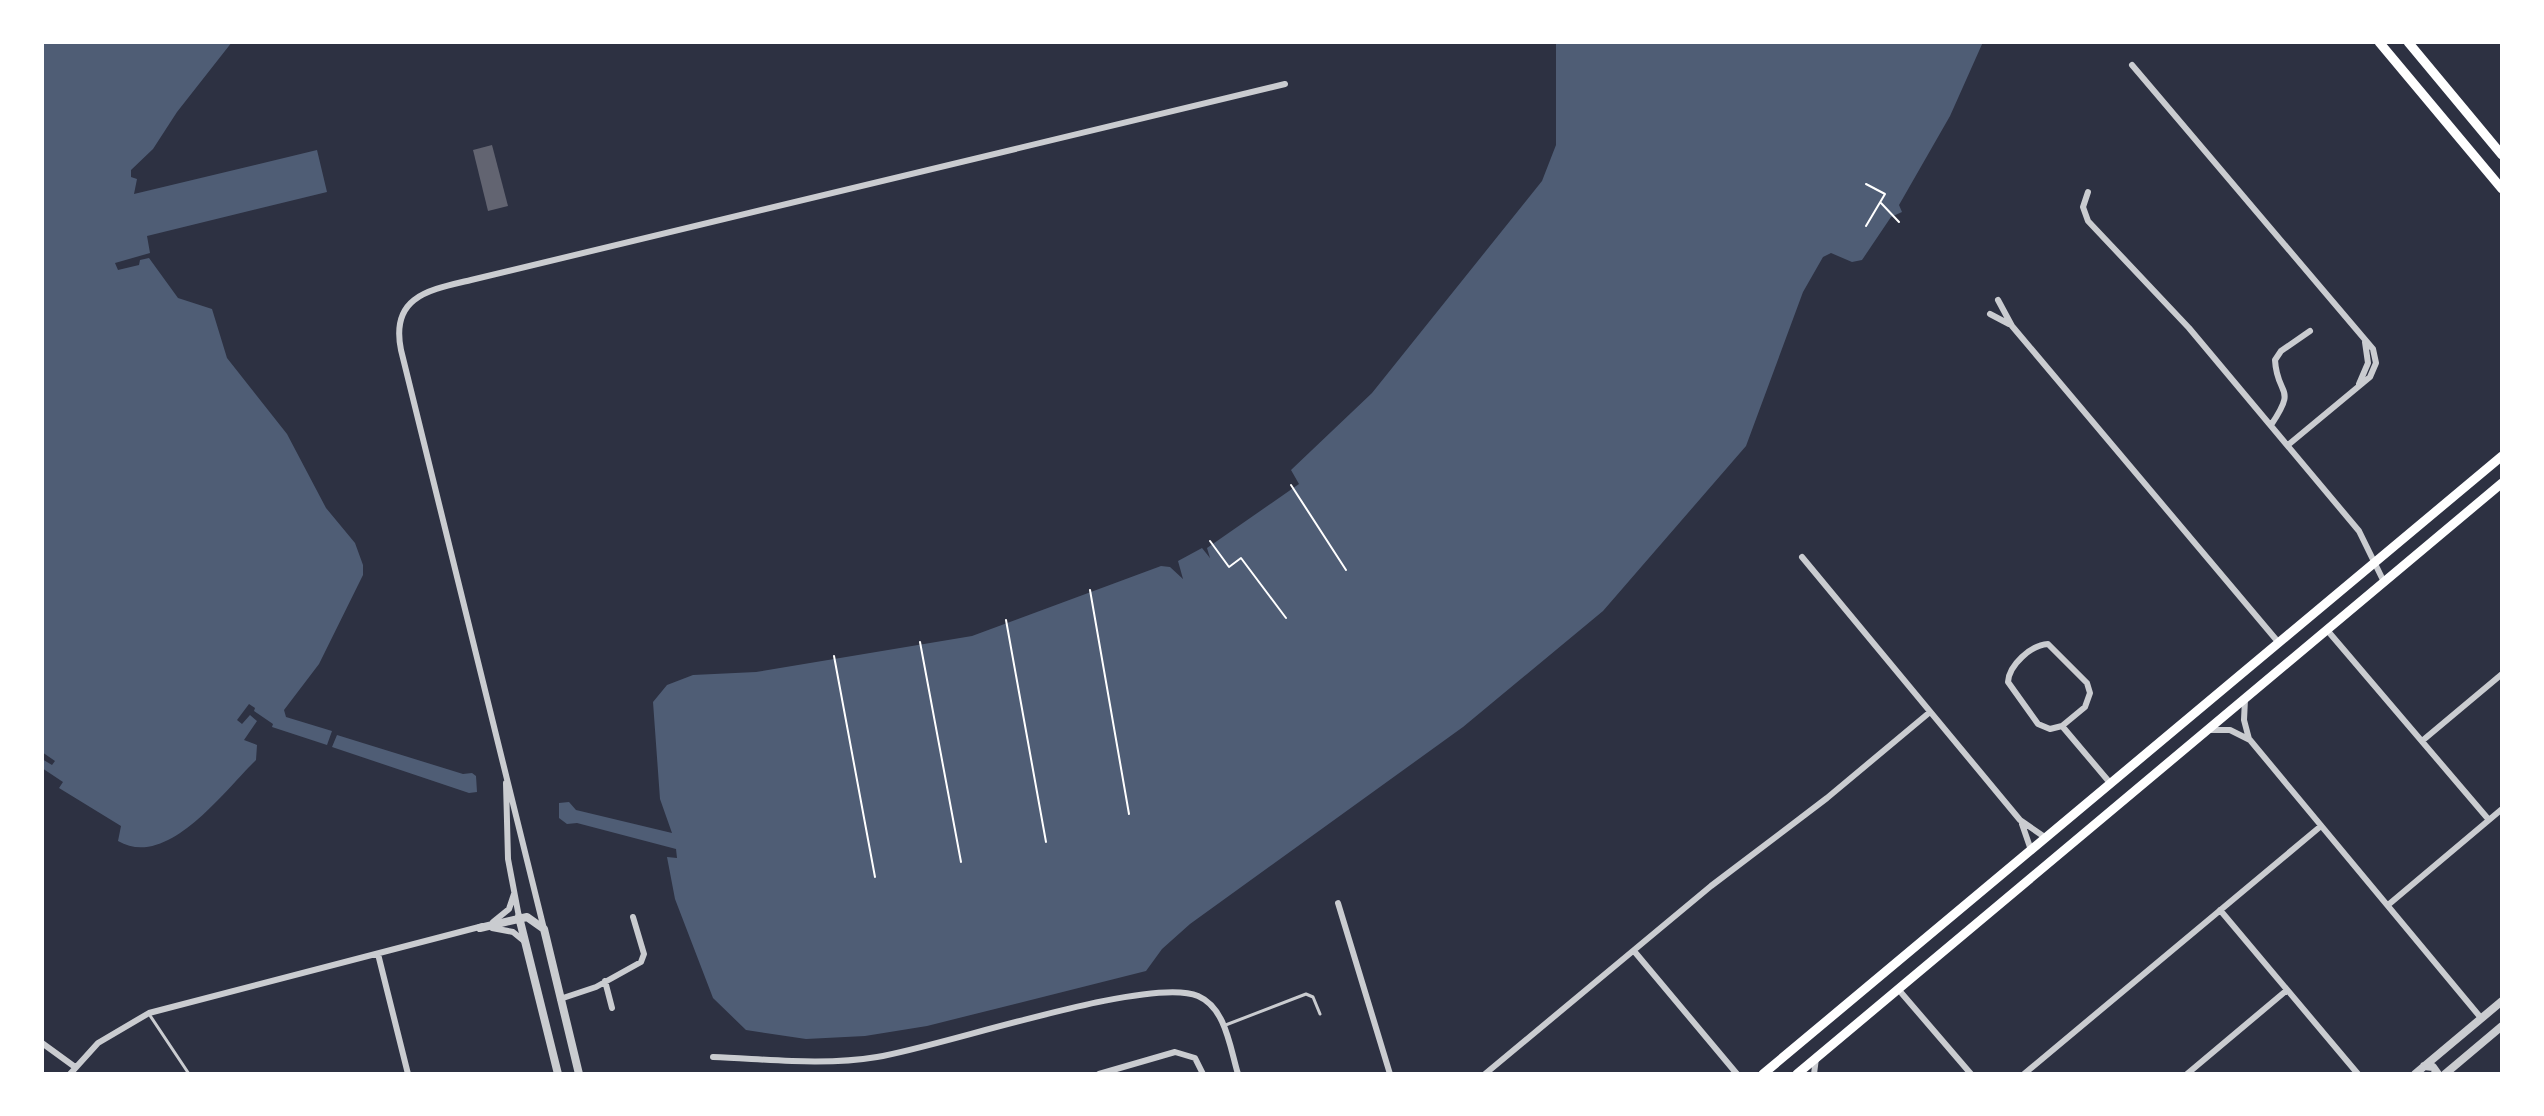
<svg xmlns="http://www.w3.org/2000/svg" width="2544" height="1116" viewBox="0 0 2544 1116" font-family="'Titillium Web',sans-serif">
	<rect width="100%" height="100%" fill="#2d3142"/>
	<path fill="#4f5d75" d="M42,42H232L177,112L153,149L131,170V177L137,179L134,194L317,150L327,192L147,236L150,253L115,263L118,270L139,265L140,260L149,258L178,298L212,309L227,358L287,434L326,508L355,543L363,565V575L319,664L284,710L286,717L332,731L327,745L272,727L273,724L254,711L255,708L249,704L237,720L242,724L250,715L257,721L244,740L257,745L256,760C223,792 167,870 118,841L121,826L59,788L63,782L42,768V759L52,765L55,761L42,752Z
		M1556,42H1983L1950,116L1899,205L1902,212L1891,217L1862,260L1852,262L1831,253L1823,257L1803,292L1746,446L1603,611L1463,727L1190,924L1162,949L1146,971L927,1026L865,1036L806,1039L746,1030L713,998L675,899L667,857L677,858L676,849L577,823L567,824L559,818V803L569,802L576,810L672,833L660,799L653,702L667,685L693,675L756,672L972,636L1161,566L1170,567L1183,579L1178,561L1202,548L1210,558L1207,548L1299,484L1291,470L1372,393L1542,181L1556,145Z
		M337,735L463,774L472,773L476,776L477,792L469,793L332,747Z"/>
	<path fill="#626471" d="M492,145L508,206L488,211L473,150Z"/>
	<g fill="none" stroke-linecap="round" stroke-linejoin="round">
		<path stroke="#fff" stroke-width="2" d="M1881,203L1899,222
			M1866,226L1885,194L1866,184
			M1291,485L1346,570
			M1210,541L1229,567L1241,558L1286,618
			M1090,590L1129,814
			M1006,620L1046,842
			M920,642L961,862
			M834,656L875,877"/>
		<path stroke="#caccd0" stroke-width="3" d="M149,1014L189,1074
			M1223,1026L1306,994L1313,997L1320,1014"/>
		<path stroke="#caccd0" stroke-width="6" d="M2132,65L2373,349L2376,363L2370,377L2288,445
			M2088,192L2083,207L2088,221L2189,328L2359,531L2384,582
			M1998,300L2012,326L2279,643
			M1990,314L2009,324
			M2359,384L2368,363L2365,342
			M2271,425C2298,385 2277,397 2275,360L2281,351L2310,331
			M1802,557L2020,820L2046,838
			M2327,630L2489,820
			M2048,644L2087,683L2090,693L2085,707L2062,726L2050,729L2038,724L2008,682C2009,665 2031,645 2048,644Z
			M2245,699L2244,720L2249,739
			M2062,726L2111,784
			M2210,730H2230L2250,740L2481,1018
			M2422,741L2502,674
			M506,783L508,859L519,917
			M2022,824L2031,850
			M1338,903L1390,1074
			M2388,905L2502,809
			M2220,910L2358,1074
			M493,922L509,909L514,894
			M492,928L513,932L524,941
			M544,929L401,350C390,296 429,290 471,280L1285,84
			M1634,951L1737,1074
			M378,954L408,1074
			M605,981L612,1008
			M1898,989L1971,1074
			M560,999L596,987L641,962L644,954L633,917
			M42,1043L75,1067
			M713,1057C767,1059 823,1066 877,1057C941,1047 1149,975 1198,996C1226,1008 1230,1048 1238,1074
			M70,1074L98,1043L149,1013L483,926
			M1099,1074L1175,1052L1195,1058L1203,1074
			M1485,1074L1711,886L1827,798L1930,712
			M1814,1074L1816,1058
			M2024,1074L2321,826
			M2187,1074L2287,990"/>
		<path stroke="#caccd0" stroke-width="8" d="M519,917L558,1074
			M480,928L527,917L544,929L579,1074
			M2424,1066L2433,1067L2438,1074
			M2415,1074L2502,1001
			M2445,1074L2502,1026"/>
		<path stroke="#fff" stroke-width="9" d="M2379,42L2502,189
			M2408,42L2502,155
			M1763,1074L2502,456
			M1797,1074L2502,483"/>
	</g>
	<rect width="2544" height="1116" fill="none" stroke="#ffffff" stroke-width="88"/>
</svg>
